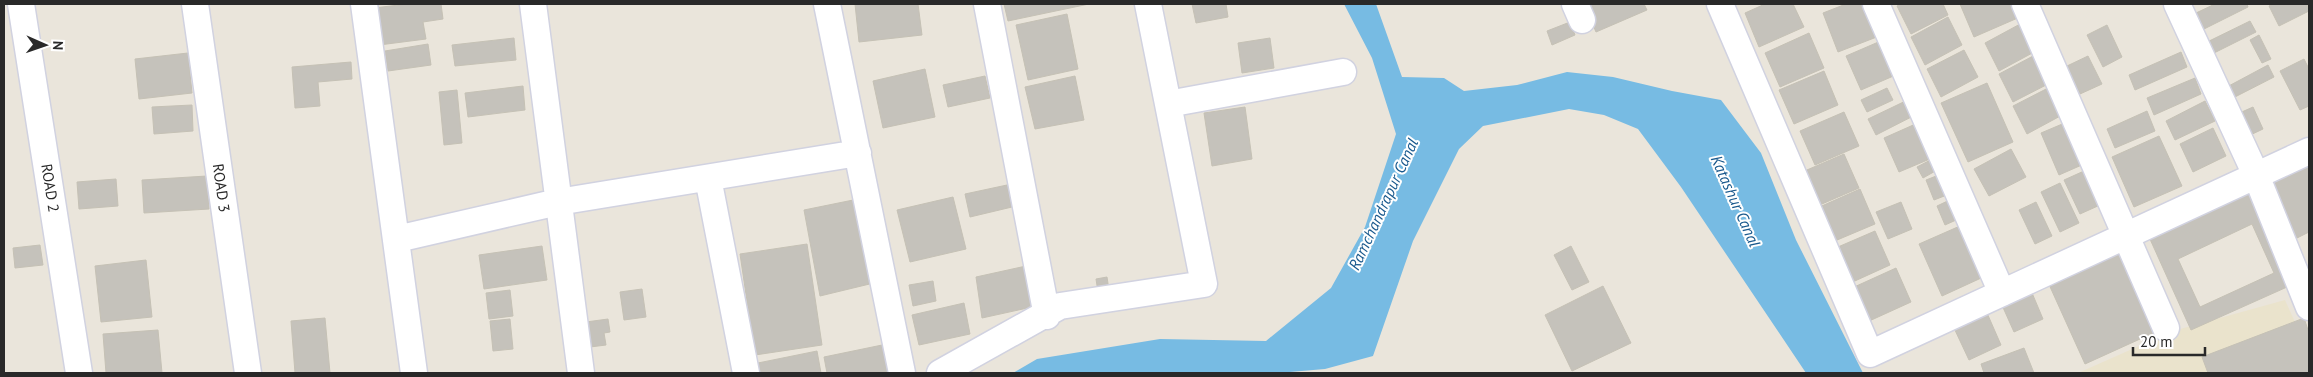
<svg xmlns="http://www.w3.org/2000/svg" width="2313" height="377" viewBox="0 0 2313 377" font-family="'PT Sans',sans-serif">
	<rect width="100%" height="100%" fill="#eae5db"/>
	<path fill="#eae3cc" d="M2285,300L2309,353V373H2078L2173,331Z"/>
	<path fill="#77bbe3" d="M1344,4H1376L1402,77L1444,78L1464,91L1517,85L1567,72L1613,77L1672,91L1721,100L1761,153L1796,240L1863,373H1806L1681,187L1638,129L1604,115L1569,109L1483,126L1459,149L1413,241L1373,356L1325,369L1278,373H1013L1037,359L1160,339L1266,341L1331,288L1365,227L1396,134L1372,58Z"/>
	<path fill="#c5c2bb" stroke="#c5c1b5" fill-rule="evenodd" d="M407,4H441L443,19L423,22L426,39L379,45L374,8Z
		M855,4H918L922,35L859,42Z
		M1004,4H1089L1008,21Z
		M1192,4H1226L1228,17L1196,23Z
		M1584,4H1644L1647,10L1596,32Z
		M1765,4H1793L1804,27L1759,47L1745,13Z
		M1846,4H1875L1887,33L1838,52L1823,13Z
		M1901,4H1943L1948,15L1911,34L1897,6Z
		M1960,4H2014L2020,17L1974,37Z
		M2215,4H2247L2248,7L2204,29L2196,13Z
		M2273,4H2307L2309,11L2279,26L2269,6Z
		M1067,14L1078,69L1028,80L1016,25Z
		M1948,17L1962,45L1925,65L1911,37Z
		M2250,21L2256,32L2206,57L2201,45Z
		M1570,22L1575,35L1552,45L1547,31Z
		M2022,23L2036,51L1999,71L1985,43Z
		M2107,25L2122,57L2103,67L2087,35Z
		M1809,33L1824,68L1780,87L1765,53Z
		M2259,35L2271,59L2262,63L2250,40Z
		M1890,37L1905,71L1861,90L1846,56Z
		M514,38L516,60L455,66L452,45Z
		M1270,38L1274,68L1242,73L1238,43Z
		M428,44L431,65L388,71L385,51Z
		M1964,50L1978,77L1941,97L1927,69Z
		M2181,52L2187,67L2135,90L2129,75Z
		M188,53L192,93L139,99L135,59Z
		M2035,55L2050,83L2013,102L1999,74Z
		M2088,56L2102,84L2080,94L2067,66Z
		M2304,59L2309,69V106L2300,110L2280,71Z
		M351,62L352,79L318,82L320,106L295,108L292,67Z
		M2268,65L2274,77L2231,99L2225,88Z
		M925,69L935,117L883,128L873,81Z
		M1824,71L1838,105L1794,124L1779,90Z
		M985,76L990,98L948,107L943,85Z
		M1075,76L1084,120L1035,129L1025,87Z
		M2195,78L2201,94L2154,115L2147,98Z
		M1987,83L2013,142L1968,162L1941,103Z
		M523,86L525,110L468,117L465,93Z
		M2050,87L2064,114L2027,134L2013,106Z
		M1887,88L1893,100L1867,112L1861,100Z
		M457,90L462,143L444,145L439,92Z
		M1916,96L1923,111L1876,135L1868,119Z
		M2205,101L2215,121L2175,140L2166,121Z
		M192,105L193,131L154,134L152,107Z
		M1245,107L1252,159L1212,166L1204,113Z
		M2253,107L2263,129L2246,137L2235,115Z
		M2147,111L2155,131L2115,148L2107,129Z
		M1844,112L1859,146L1815,165L1800,131Z
		M1929,118L1944,153L1899,172L1884,138Z
		M2067,122L2084,164L2059,175L2041,133Z
		M2213,128L2226,156L2193,172L2180,144Z
		M2159,136L2182,186L2134,207L2112,157Z
		M2309,148V232L2293,240L2259,167Z
		M2011,149L2026,177L1989,196L1974,169Z
		M1844,154L1859,188L1815,207L1800,173Z
		M1940,155L1946,165L1923,178L1917,167Z
		M1949,171L1957,191L1934,200L1926,180Z
		M2084,171L2100,205L2080,214L2064,180Z
		M207,176L209,209L144,213L142,180Z
		M116,179L118,206L79,209L77,182Z
		M2060,183L2079,223L2060,232L2041,192Z
		M2244,183L2261,221L2296,283L2191,330L2145,228ZM2252,224L2274,273L2200,307L2178,259Z
		M1007,185L1012,207L970,217L965,194Z
		M1860,189L1875,224L1830,243L1815,209Z
		M953,197L966,249L910,262L897,210Z
		M1956,197L1965,216L1945,225L1937,206Z
		M863,198L882,281L820,296L804,210Z
		M1901,202L1912,229L1888,239L1876,212Z
		M2036,202L2052,236L2035,244L2019,210Z
		M1969,222L1992,273L1942,296L1919,244Z
		M1875,231L1890,265L1846,285L1831,250Z
		M2119,234L2162,329L2085,364L2042,269Z
		M807,244L822,345L755,355L740,254Z
		M40,245L43,265L15,268L13,248Z
		M542,246L547,280L484,289L479,255Z
		M1571,246L1589,282L1572,290L1554,255Z
		M146,260L152,317L101,322L95,266Z
		M1026,266L1032,307L982,318L976,277Z
		M1896,268L1911,302L1867,322L1852,288Z
		M1107,277L1109,290L1098,292L1096,279Z
		M933,281L936,301L913,306L909,285Z
		M2027,281L2043,319L2014,332L1997,294Z
		M1603,286L1631,343L1572,371L1545,315Z
		M642,289L646,317L624,320L620,292Z
		M510,290L513,316L489,319L486,293Z
		M964,303L970,334L919,345L912,315Z
		M1987,313L2001,345L1969,360L1954,328Z
		M325,318L330,373H295L291,321Z
		M2304,318L2309,333V373H2208L2202,357Z
		M510,319L513,349L493,351L490,321Z
		M608,319L610,332L604,333L606,345L590,347L586,322Z
		M158,330L162,373H106L103,334Z
		M887,344L893,372L827,373L824,357Z
		M2024,348L2034,373H1984L1981,364Z
		M817,351L821,373H755L753,364Z"/>
	<g fill="none" stroke-linecap="round" stroke-linejoin="round">
		<g stroke="#d1d2e0" stroke-width="29">
			<path id="minor" d="M21,4L79,373
				M195,4L248,373
				M364,4L414,373
				M533,4L581,373
				M827,4L902,373
				M987,4L1047,316
				M1575,4L1582,20
				M1720,4L1870,354L2309,151
				M1876,4L2002,293
				M2025,4L2166,328
				M2177,4L2256,175L2309,307
				M1168,104L1343,72
				M708,178L746,373
				M397,239L558,202L858,153
				M940,373L1060,306L1204,284L1148,4"/>
		</g>
		<use href="#minor" stroke="#fff" stroke-width="26"/>
	</g>
	<g text-anchor="middle" stroke-width="4" stroke-linejoin="round" paint-order="stroke">
		<g font-size="15" fill="#292929" stroke="#fff">
			<text transform="translate(50 188) rotate(81)" y="5">ROAD 2</text>
			<text transform="translate(221 188) rotate(82)" y="5">ROAD 3</text>
		</g>
		<g font-size="16" font-style="italic" fill="#19598d" stroke="#fff">
			<text transform="translate(1736 201) rotate(66)" y="6">Katashur Canal</text>
			<text transform="translate(1383 204) rotate(-65)" y="6">Ramchandrapur Canal</text>
		</g>
	</g>
	<rect width="2313" height="377" fill="none" stroke="#292929" stroke-width="10"/>
	<g transform="translate(45 45) rotate(92)" stroke="#ffffff" stroke-width="4" paint-order="stroke">
	<path d="M0-4L9 19L0 12L-9 19Z" fill="#292929"/>
	<text y="-8" font-size="14" font-weight="bold" text-anchor="middle" fill="#292929">N</text>
	</g>
	<path d="M2133 347v8h72v-8" fill="none" stroke="#292929" stroke-width="2.5"/>
	<text x="2140" y="347" font-size="15" fill="#292929" stroke="#ffffff" stroke-width="4" paint-order="stroke">20 m</text>
</svg>
